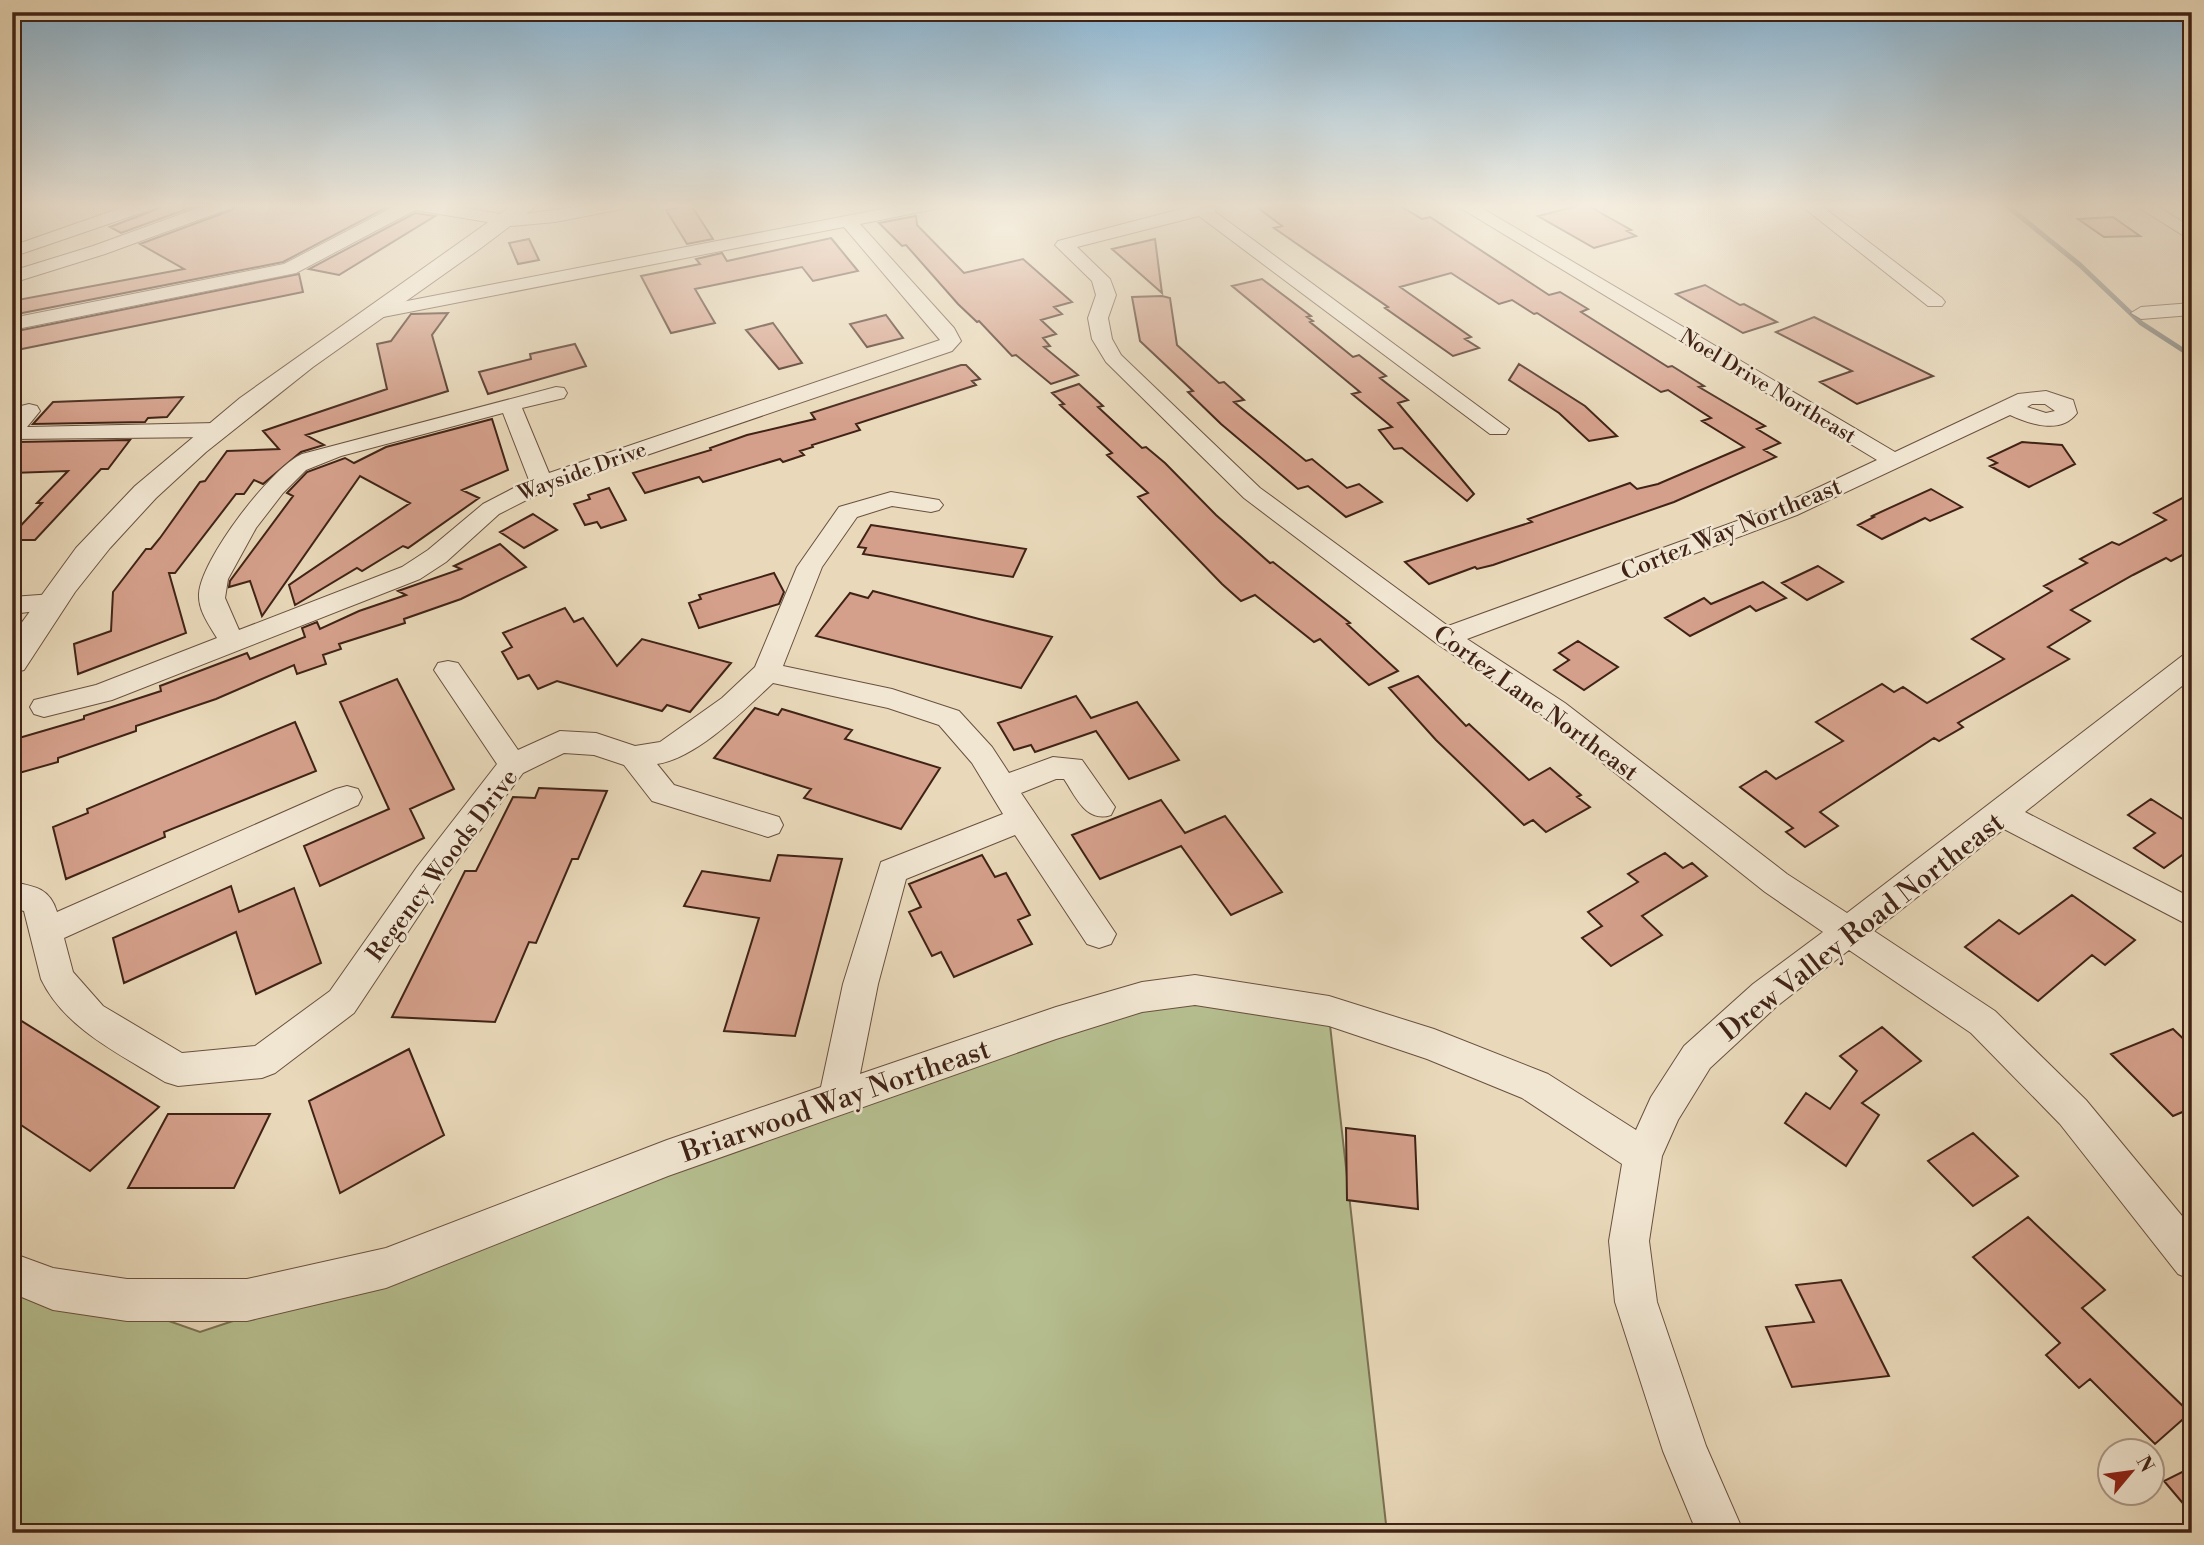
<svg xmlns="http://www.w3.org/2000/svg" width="2204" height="1545" viewBox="0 0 2204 1545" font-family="'Libre Bodoni',serif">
	<rect width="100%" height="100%" fill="#e9d9ba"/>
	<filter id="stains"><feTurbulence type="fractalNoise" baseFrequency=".00286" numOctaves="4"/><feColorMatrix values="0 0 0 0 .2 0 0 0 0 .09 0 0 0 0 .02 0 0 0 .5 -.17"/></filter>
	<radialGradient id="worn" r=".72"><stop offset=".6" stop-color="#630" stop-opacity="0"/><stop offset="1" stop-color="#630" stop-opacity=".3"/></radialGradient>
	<path fill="#b6bf90" stroke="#7b7153" stroke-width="2" d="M1163,985L1330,1025L1387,1533H12V1266L200,1332L607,1197Z"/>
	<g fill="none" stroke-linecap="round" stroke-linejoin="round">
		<path stroke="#777c78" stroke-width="5" d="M2005,204L2080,265L2141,323L2192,356"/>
	</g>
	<path fill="#d5a08b" stroke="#402316" stroke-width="2" d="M170,204H201L121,233L110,227Z
		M237,204H393L283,262L12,315V301L184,269L140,244L232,210Z
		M1253,204H1397L1422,219L1430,217L1549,295L1560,292L1588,309L1581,312L1668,367L1672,366L1704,386L1699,387L1765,426L1757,429L1780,443L1764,450L1776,457L1674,502L1493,565L1477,569L1475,567L1429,584L1405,562L1532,522L1528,519L1630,483L1637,489L1658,484L1744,447L1702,421L1711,418L1668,390L1661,392L1537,313L1534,314L1512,300L1499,304L1451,273L1400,287L1471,337L1465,339L1479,348L1453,356L1385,308L1388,307L1274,228L1282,226Z
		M1585,204L1631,230L1627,231L1636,236L1594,248L1538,216Z
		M691,205L713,239L687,244L666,210Z
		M415,213L435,216L339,275L309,269Z
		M916,216L917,225L964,273L1023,259L1072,302L1054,307L1062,314L1041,320L1056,334L1043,338L1050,346L1044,347L1078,375L1051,384L1016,355L1012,356L979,321L977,322L958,304L906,245L902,246L879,223Z
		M2113,217L2140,236L2104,237L2078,219Z
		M831,238L858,271L813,281L802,267L695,289L715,323L671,333L641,276L700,264L696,259L722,253L727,261Z
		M529,239L539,260L518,264L509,243Z
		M1155,239L1162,293L1112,249Z
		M299,274L303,292L12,351V332Z
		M1262,279L1311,316L1307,317L1313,321L1310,322L1353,357L1359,355L1386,376L1380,378L1408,400L1398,403L1474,494L1467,501L1402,448L1394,449L1379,430L1392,427L1352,394L1360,392L1232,286Z
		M1705,285L1740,305L1744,304L1777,322L1743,333L1676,294Z
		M1162,296L1170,298L1177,345L1219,383L1224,382L1244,400L1234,402L1306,461L1312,459L1347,488L1359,484L1382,502L1346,517L1308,486L1298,489L1221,424L1188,392L1193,391L1140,341L1132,297Z
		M448,313L432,335L448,391L306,435L324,445L301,452L263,484L254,480L244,494H236L175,573H169L186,633L78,674L74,644L111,631L113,592L146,549H151L160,538L200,482L205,481L227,451L279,449L263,431L387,389L377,344L391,341L411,314Z
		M886,315L903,338L867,347L850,324Z
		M1814,317L1933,376L1857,404L1820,382L1852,371L1776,332Z
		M773,323L802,363L779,369L746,330Z
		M575,344L586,366L488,394L479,372L531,359L530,354Z
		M1519,364L1585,406L1617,436L1589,441L1559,413L1509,380Z
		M961,365H966L980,379L972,381L976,385L856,424L860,430L812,445L813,447L800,451L804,455L783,462L780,459L703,482L699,477L645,493L633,473L711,450L710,448L747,435L815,419L811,413Z
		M1079,384L1103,406L1098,407L1142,448L1146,447L1165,463L1216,515L1270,563L1273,562L1350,623L1347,624L1398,671L1369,685L1320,639L1314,642L1255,595L1241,601L1222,584L1138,497L1148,493L1107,455L1112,453L1060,405L1064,404L1052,393Z
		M183,397L167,417L148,418L145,422L33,424L53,402Z
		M492,419L508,470L462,490L479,498L408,548L403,546L362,571L357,568L295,605L289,585L410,503L360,476L262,616L250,581L229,587L230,581L293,496L287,493L307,472L345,458L354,463L386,447Z
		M130,440L108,469H101L35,540H12V535L42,503H37L68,471L12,473V446L16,442Z
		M2022,442L2062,445L2075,464L2029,487L1990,466L1997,463L1988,458Z
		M609,488L626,520L601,528L597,522L585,525L574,504L590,499L588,495Z
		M1931,489L1962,507L1930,521L1925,518L1882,539L1858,525L1874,517L1872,516Z
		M2192,493V550L2171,561L2166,558L2133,575L2071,610L2090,621L2048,647L2069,659L1958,723L1963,727L1939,741L1934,738L1820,812L1838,826L1805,847L1786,832L1793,828L1740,787L1766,771L1776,779L1843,741L1816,722L1882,684L1894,692L1903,687L1927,703L2004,659L1972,639L2052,591L2044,586L2087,563L2080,559L2112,542L2119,545L2166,520L2154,513Z
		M533,514L557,530L524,548L500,532Z
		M871,525L1026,549L1013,577L863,554L866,548L858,547Z
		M500,544L526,567L461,599L404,619L405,623L339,644L341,649L323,655L326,664L297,674L294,665L216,699L136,726V731L58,758V762L12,775V740L84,719V716L161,691L160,686L247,653L250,659L305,637L302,628L317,622L320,629L359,611L406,595L398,591L461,569L454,566Z
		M1818,566L1843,582L1807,600L1782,583Z
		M774,573L784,592L779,604L699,628L689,603L701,599L699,595Z
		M1763,582L1786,598L1756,611L1750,606L1690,636L1665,618L1704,598L1711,604Z
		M873,591L979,619L1052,637L1021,688L816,636L850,593L868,598Z
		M565,608L574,622L583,618L617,666L642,639L731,663L690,712L667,705L662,711L557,681L538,689L529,675L518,679L502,652L512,647L503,633Z
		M1578,641L1618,667L1584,690L1554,670L1569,660L1559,653Z
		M1418,676L1466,726L1469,724L1529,780L1550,768L1581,795L1577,797L1590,807L1546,832L1533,820L1524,825L1436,740L1389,688Z
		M397,679L454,789L410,809L424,838L320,886L304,846L389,809L340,702Z
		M1076,696L1091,718L1137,702L1179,760L1129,779L1096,731L1035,752L1031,745L1014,750L998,723Z
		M755,708L778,715L782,709L852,730L845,739L940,768L901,829L804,798L811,789L714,758Z
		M295,722L316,771L164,832L165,837L66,879L53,827L88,813L87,809Z
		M539,788L607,791L578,859H572L536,943L529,942L495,1022L392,1017L465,871H476L513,797L535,798Z
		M2151,799L2192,825V848L2164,868L2134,848L2155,833L2128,815Z
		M1161,800L1185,833L1225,816L1282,892L1231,915L1181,846L1100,879L1072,835Z
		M1665,853L1683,868L1692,863L1707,876L1642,916L1662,935L1611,966L1582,938L1602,926L1588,912L1638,882L1628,874Z
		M778,855L842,859L795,1036L724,1031L759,918L684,906L702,871L770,881Z
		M982,855L995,877L1006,873L1030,915L1018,920L1032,944L954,977L941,952L932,956L909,912L921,907L909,884Z
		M231,886L239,912L294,888L321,963L256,994L236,932L124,983L113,938Z
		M2072,895L2135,940L2105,965L2092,955L2038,1001L1965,947L1999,920L2019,934Z
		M12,1015L159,1107L90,1171L12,1119Z
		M1882,1027L1921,1061L1862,1103L1879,1115L1846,1166L1785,1123L1806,1093L1830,1109L1857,1071L1840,1056Z
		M2173,1029L2192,1047V1108L2173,1116L2111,1054Z
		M409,1049L444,1135L340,1193L309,1101Z
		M168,1114H270L234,1188H128Z
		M1346,1128L1415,1136L1418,1209L1347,1200Z
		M1973,1133L2018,1176L1973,1206L1928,1161Z
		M2028,1217L2105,1290L2082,1308L2190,1413L2155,1444L2090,1379L2079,1388L2046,1355L2060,1343L1973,1257Z
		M1841,1280L1889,1376L1792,1387L1766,1327L1814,1322L1796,1285Z
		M2192,1467V1514L2164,1481Z"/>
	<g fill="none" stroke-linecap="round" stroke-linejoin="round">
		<g stroke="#6a503f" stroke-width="2">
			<path id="minor" d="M132,204H158L155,208L12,257V246Z
				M209,204H234L231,208L105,254L12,283V271L93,246Z
				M399,204H443L512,216L595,204H631L622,209L555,222L512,226L415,210L296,273L12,330V318L284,264Z
				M908,204H944L935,209L860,224L954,328L961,341L952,351L550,488L499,514L446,562L420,579L112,700L44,717L34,714L30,707L34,700L96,685L217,638C209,625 198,610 199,594C201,559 271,468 302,454L556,387L564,388L567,393L564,398L522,408L549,473L940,340L844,227L378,318L371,316L368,312L371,308ZM503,413L529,480L483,504L428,550L402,567L239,630L225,598L228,579L256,528L283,493L306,470L341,456Z
				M1200,204H1222L1214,211L1509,429L1506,434H1490L1199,216L1077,247L1110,279L1116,295L1108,318L1112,339L1121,355L1260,488L1448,626L1781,505L1877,460L1454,204H1475L1895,452L2018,394L2046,391L2073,400L2077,413C2061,435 2030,424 2010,415L1797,515L1467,639L1565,703L1787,874L1847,913L2182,656L2192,654V678L2025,812L2192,898V927L2004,829L1874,931L1995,1011L2086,1100L2192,1228V1280L2178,1274L2060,1124L1971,1033L1849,950L1777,1006L1710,1068L1678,1120L1662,1156L1649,1241L1657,1302L1706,1446L1744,1533H1697L1663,1451L1615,1302L1609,1241L1622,1164L1522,1098L1427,1059L1329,1026L1195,1005L1142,1012L1056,1039L668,1176L386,1288L247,1321H127L53,1310L12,1293V1253L53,1268L127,1279H247L386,1248L667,1140L821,1087L843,984L881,862L1003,814L972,763L939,725L888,708L773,683C744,710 697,758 657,764L674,785L779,817L783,825L779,833L768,837L652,801L624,765L594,755L564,753L523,773L439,885L354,1013L275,1073L262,1078L178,1086L165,1082C120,1054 65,1029 41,979L24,911L12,908V882C34,886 50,888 57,912L336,789L347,786L358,789L362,797L358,805L64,938L73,972L103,1006L182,1053L255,1046L330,991L417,867L497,764L434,670L438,663L448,661L458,663L518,750L560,731L596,733L635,746L660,742L722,698L755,667L797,567L839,507L891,492L939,500L943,505L939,510L931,512L892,506L857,517L822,567L783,666L892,689L959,711L992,747L1009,773L1053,757L1082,760L1115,807L1111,815C1086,823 1076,797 1064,779H1056L1021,793L1116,934L1111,944L1099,948L1087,944L1015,835L906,879L878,984L860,1074L1056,1007L1142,982L1195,975L1329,996L1434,1029L1548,1074L1636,1130L1651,1097L1684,1046L1753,984L1823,932L1765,892L1545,717L1436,643L1244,498L1106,362L1092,339L1088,318L1096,295L1092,281L1055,245L1058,241ZM2032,404H2045L2055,411L2046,413L2027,407Z
				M1799,204H1819L1942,298L1945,302L1942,306H1928Z
				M2133,204H2154L2192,228V241Z
				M2192,303V315L2141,319L2131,313L2141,307Z
				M29,404L37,406L40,411L27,427L216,423L224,425L227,430L224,435L216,437L12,439V416L21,406Z
				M53,594L62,596L66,602L62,608L12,614V597Z"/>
		</g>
		<g stroke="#6a503f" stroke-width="2">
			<path id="tertiary" d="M514,204H539L481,248L313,367L206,452L156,498L110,548L75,592L24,670L12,673V636L76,548L135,486L240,398Z"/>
		</g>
		<use href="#minor" fill="#f1e6d2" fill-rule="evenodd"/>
		<use href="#tertiary" fill="#f1e6d2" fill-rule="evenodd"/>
	</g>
	<linearGradient id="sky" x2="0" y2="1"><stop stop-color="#89b6d5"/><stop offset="0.49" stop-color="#f5eee0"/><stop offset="1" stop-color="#f5eee0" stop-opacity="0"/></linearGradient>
	<rect width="2204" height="420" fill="url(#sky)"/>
	<g text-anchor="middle" stroke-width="5" stroke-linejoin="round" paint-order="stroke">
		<g font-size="21" fill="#402316" stroke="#f1e6d2">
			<text transform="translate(1768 386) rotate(31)" y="7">Noel Drive Northeast</text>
			<text transform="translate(582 471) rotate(-20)" y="7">Wayside Drive</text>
		</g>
		<g font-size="24" fill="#402316" stroke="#f1e6d2">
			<text transform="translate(1731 529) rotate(-22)" y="8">Cortez Way Northeast</text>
			<text transform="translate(1536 703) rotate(36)" y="8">Cortez Lane Northeast</text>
			<text transform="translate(442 865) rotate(-53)" y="8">Regency Woods Drive</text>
		</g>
		<g font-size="28" fill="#402316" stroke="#f1e6d2">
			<text transform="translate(1861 926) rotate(-38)" y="10">Drew Valley Road Northeast</text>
			<text transform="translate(835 1100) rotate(-19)" y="10">Briarwood Way Northeast</text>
		</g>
	</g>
	<rect width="2204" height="1545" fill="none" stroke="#e9d9ba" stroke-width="42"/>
	<rect x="14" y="14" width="2176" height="1517" fill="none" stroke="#402316" stroke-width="3.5"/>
	<rect x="21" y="21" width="2162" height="1503" fill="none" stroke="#402316" stroke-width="2"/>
	<g transform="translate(2131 1472) rotate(61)"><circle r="33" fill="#f1e6d2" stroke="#aa9887" stroke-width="2"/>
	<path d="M0-5L12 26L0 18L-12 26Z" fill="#8f2418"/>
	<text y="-10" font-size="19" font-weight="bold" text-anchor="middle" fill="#402316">N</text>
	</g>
	<rect width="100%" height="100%" filter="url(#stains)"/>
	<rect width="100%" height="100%" fill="url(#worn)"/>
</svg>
